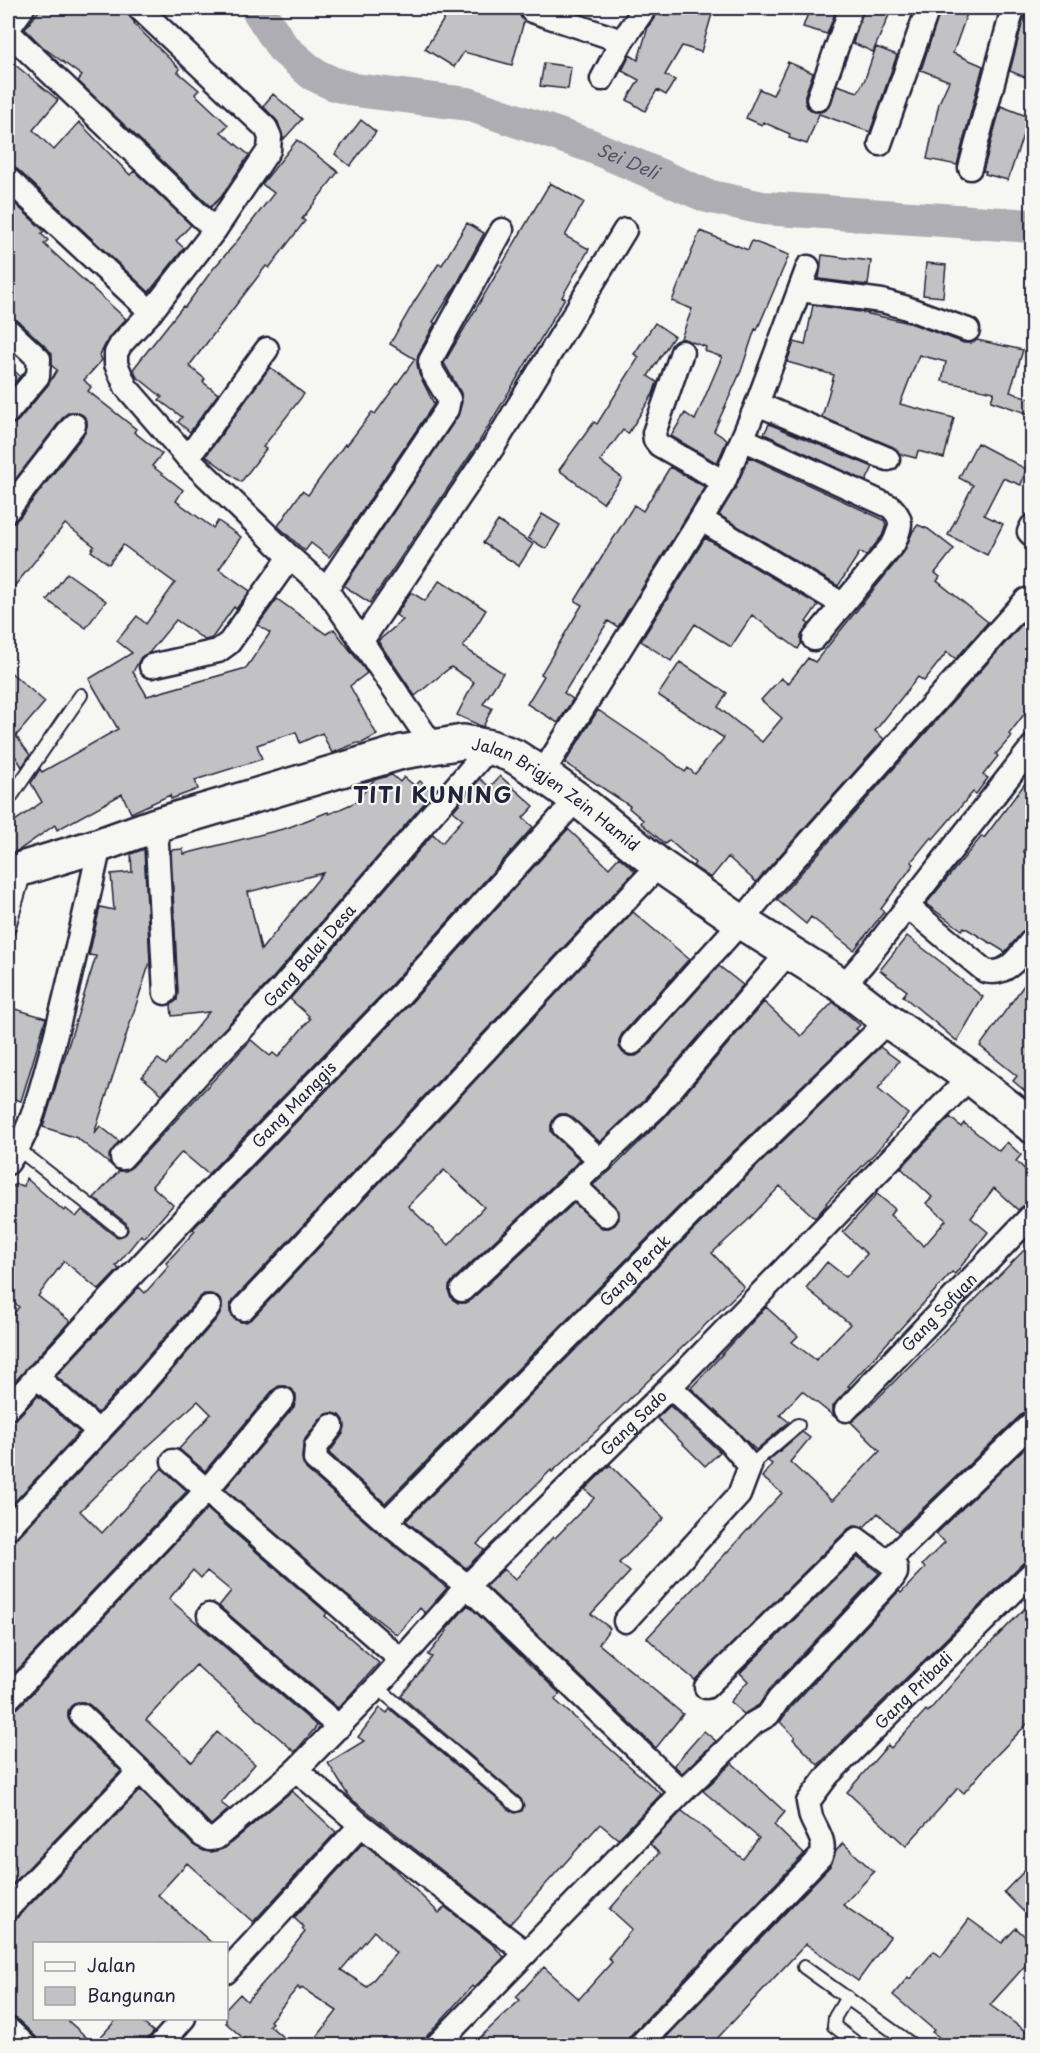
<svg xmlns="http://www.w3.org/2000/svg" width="1040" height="2053" viewBox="0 0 1040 2053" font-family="'Playpen Sans',sans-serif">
	<rect width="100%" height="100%" fill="#f6f6f2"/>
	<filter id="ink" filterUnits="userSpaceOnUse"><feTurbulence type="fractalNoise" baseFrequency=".0167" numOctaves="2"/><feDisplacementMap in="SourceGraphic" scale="12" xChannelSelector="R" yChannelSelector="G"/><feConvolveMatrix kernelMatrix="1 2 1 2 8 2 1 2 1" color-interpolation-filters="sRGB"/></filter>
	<g filter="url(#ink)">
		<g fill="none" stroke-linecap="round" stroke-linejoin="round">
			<path stroke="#adadb3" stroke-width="34" id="s1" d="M257,8L283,48L313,74L334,84L355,90L468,104L591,146L707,196L763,208L1032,226"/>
		</g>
		<path fill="#c2c2c4" stroke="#22223b" stroke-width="1.5" fill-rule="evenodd" d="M41,8H126V12L135,23L134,24L180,69L178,72L199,90L195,94L228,125L221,132L249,155L221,197L211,207L78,81L82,76L44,48L25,29Z
			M451,8H519V14L524,21L512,65L464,52L454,67L425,49Z
			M664,8H690L712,14L701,52L682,46L665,75L675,80L666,95L657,90L645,111L627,100L639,80L622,71L630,55L638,60L648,27L657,14L660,15Z
			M810,8H837L827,34L803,27Z
			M864,8H892L873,52L853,43Z
			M941,8H969L953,53L983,66L957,165L927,159L939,103L949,81L921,70Z
			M1026,8H1032V80L1010,71Z
			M876,47L897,55L870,132L819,114L807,144L789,138L790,134L763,122L762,125L746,118L759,89L773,95L788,62L813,73L805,95V101L807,107L814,112H820L826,110L831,104L837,85L858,92L865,79Z
			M8,59L58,100L33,130L54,150L79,122L130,175L134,171L191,225L176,241L184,248L149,292L17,169L8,166Z
			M544,63L571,67L568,89L540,86Z
			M273,94L302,119L283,140L278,122L263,106Z
			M1001,106L1029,117L1008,180L985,174L986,172L983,171Z
			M361,120L376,132L350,166L335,154Z
			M297,140L338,172L302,219L305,221L269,268L266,266L189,366L205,379L203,382L218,394L190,432L178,422L182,417L159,400L162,397L136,376L134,368L183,306L185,307L213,269L234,245L274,193L262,184Z
			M550,183L584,202L565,236L589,249L562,297L565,298L479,442L370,603L344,586L458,416L462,402L461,393L444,363Z
			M8,197L44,231L41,234L48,240L44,244L126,319L109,337L100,355L102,360L84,380L91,387L88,391L136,429L134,432L162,454L152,466L183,490L176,501L213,528L218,521L241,537L219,569L250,591L236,609L234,607L212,638L205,640L176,620L149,653L141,657L133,672L147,696L246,668L270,633L258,625L277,599L326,634L334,629L356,658L367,673L350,686L377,735L362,743H357L332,753L322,733L300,743L296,732L257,745L262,759L195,780L198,789L171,799L170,795L131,813L122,794L57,830L55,825L19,850L8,854V826L42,802L31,783L40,769L42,772L118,729L89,679L132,653L117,641L137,616L146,624L175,583L123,545L109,564L91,551L94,546L65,524L8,594V523L14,522L19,518L85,433L87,426V420L83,415L76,412H69L64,416L8,489V425L13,424L18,421L48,385L57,370L52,366V354L48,349L17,320L8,317Z
			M467,223L484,233L457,284L433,322L435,323L418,355L417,364L419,374L434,404L350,529L329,557L311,543L305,551L278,526L302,491L308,495L345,444L347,445L372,412L375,414L415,359L390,344L414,302L439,263L442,265Z
			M700,231L748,250L752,241L789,255L757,330L755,329L741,371L714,431L727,440L717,463L671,436L685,413L695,420L722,357L705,351L706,347L681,338L692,309L672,301Z
			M822,255L871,261L868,285L819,279Z
			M926,263L946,265L943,297L923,295Z
			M813,305L860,312L910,323L964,343H971L977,340L1023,350L1010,392L1032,399V415L991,401L994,392L942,381L946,362L919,355L900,404L954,418L944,458L918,451L916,458L900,454L893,447L822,417L834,375L787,362L794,342L805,345Z
			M655,323L674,336L648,376L657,382L653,394L628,434L623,430L600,461L622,478L603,503L559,470L594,422L597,424L639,357L634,354Z
			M8,365L20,376L8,392Z
			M270,367L304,394L263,447L266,449L241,482L206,456Z
			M769,424L873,467L866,481L764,434Z
			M977,443L1026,469L1021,485L1003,478L984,515L1003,524L987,555L948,535L973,485L959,478Z
			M749,457L884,520L886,525L882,536L866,556L860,552L838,586L719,515L736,487Z
			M670,467L705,487L618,627L608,621L564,693L573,699L558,723L527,704L544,676L541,674L582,605L575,601L602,557L634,505L643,511Z
			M542,514L560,525L546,549L528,538Z
			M498,521L533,544L519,566L483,543Z
			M918,525L928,529L954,549L935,573L940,577L937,581L988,622L956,659L947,652L924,681L918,677L875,731L884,739L756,882L728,857L711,878L693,866L695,863L669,840L665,844L641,823L643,820L629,808L630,806L565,763L598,710L663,754L685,772L688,768L695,774L724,738L658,695L680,662L727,693L718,707L762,742L782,718L761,700L781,678L788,684L808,658L815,662L904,552L913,531Z
			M705,538L818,605L806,622L809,624L801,636V644L798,649L752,615L731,647L695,624L671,661L641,641Z
			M67,573L106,601L86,628L47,600Z
			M440,580L486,610L463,647L503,673L483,704L492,708L483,727L457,715L474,682L451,667L415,696L378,641L403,620L396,615L411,592L425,601Z
			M1032,613V704L1009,734L1012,736L996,754L998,756L983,775L988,778L976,794L973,792L946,824L933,839L931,837L911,862L914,864L881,909L884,912L854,950L811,917L806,924L777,900Z
			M8,670L45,702L16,736L30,755L22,767L16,757L8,763Z
			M1032,774V840L1023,851L1032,859V917L1025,929L1005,952L964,927L962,930L926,904L982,836L984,838Z
			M392,775L400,782L404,777L415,786L420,781L433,793L271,980L162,1094L142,1077L158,1059L166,1065L209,1012L172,1016L171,1005L177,1000L178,992L171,850L183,849L184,854L287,828L328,812L329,814L356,802L374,780ZM323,873L261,950L248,892Z
			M500,776L534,806L523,818L533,827L390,986L208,1174L182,1152L152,1186L173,1205L144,1238L141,1235L116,1266L119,1269L99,1290L64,1261L38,1296L70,1321L8,1389V1321L19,1307L8,1297V1192L15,1184L24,1186L26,1178L64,1211L66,1209L76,1217L82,1210L115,1236L119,1237L126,1234L128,1230L126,1223L94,1198L119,1171H126L132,1167L251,1040L270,1056L273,1053L278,1057L310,1019L308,1017L309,1016L290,999L433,834L442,843L463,819L453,811L480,779L490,787Z
			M568,829L609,868L619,857L635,871L233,1300L230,1305V1312L234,1319L241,1322H246L253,1318L633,912L689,959L622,1034L619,1040V1047L623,1053L629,1056H636L642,1052L719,966L743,985L645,1099L600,1142L567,1114H559L554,1118L551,1125V1132L580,1160L453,1280L449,1286V1293L452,1299L458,1303H465L471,1300L574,1203L602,1228H609L615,1225L619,1219V1211L593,1185L610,1171L665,1117L764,1002L801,1036L833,1002L860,1025L856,1029L859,1031L733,1152L385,1503L329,1453L343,1434L345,1427L344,1420L340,1415L333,1413L326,1414L321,1418L305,1439L303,1445L302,1458L306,1469L377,1532L447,1588L425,1613L420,1608L397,1635L344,1593L225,1489L294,1407L296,1401V1395L292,1389L286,1386H279L273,1390L205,1471L179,1449L211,1414L198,1401L115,1476L80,1511L102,1533L162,1468L187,1491L8,1680V1541L18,1537L140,1407L219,1316L222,1309V1302L217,1296L211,1294H204L199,1298L98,1413L56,1376L139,1287L145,1293L169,1266L166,1263L195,1231L193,1229L410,1004ZM444,1170L484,1207L449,1245L408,1206Z
			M144,849L150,962L94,1134L100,1126L119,1141L109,1155L111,1165L77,1138L43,1127L96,956L89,955L100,907L114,910L111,874L132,872L131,854Z
			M907,936L950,969L949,970L983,997L957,1041L903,996L907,991L880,970Z
			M1032,974V1097L1013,1081L1017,1076L980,1046Z
			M8,1007L46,1018L21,1101L8,1097Z
			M880,1047L899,1061L878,1089L908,1114L876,1152L826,1203L827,1204L815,1218L780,1186L747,1221L712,1253L744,1287L608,1420L552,1472L551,1470L477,1544L484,1550L466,1568L406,1521L751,1172Z
			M950,1117L961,1127L964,1123L999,1151L1007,1142L1021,1155L1016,1161L1032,1176V1202H1028L1018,1210L994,1188L971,1218L988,1232L955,1274L952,1272L848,1386L850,1387L833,1406V1413L836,1418L802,1391L780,1415L789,1422L756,1450L691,1388L766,1307L798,1336L792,1342L816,1360L850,1324L806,1288L827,1262L846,1277L867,1254L843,1232L877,1194L895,1209L890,1215L924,1246L946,1220L926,1203L932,1197L901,1168Z
			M1032,1242V1410L1023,1413L898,1532L878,1513L864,1527L853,1526L848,1529L695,1680L673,1662L647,1638L782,1493L762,1477L772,1464L768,1461L802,1432L810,1438L790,1462L832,1501L880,1451L851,1422L872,1404Z
			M38,1396L79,1432L8,1509V1421L18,1417Z
			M670,1406L720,1452L705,1466L657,1418Z
			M1032,1441V1559L1023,1563L818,1765L793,1739L795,1737L780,1722L790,1708L899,1591L901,1593L925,1568L922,1565L945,1542L936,1534Z
			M610,1465L664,1518L619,1563L630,1572L591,1614L610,1628L599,1644L683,1714L656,1748L486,1586L504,1569L515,1580L553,1537L555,1538L594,1498L585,1489Z
			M207,1509L327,1613L325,1616L379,1663L338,1708L219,1606L231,1591L207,1571L201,1578L193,1570L169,1599L317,1726L295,1752L196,1665L146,1720L192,1762L217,1732L255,1764L221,1803L229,1809L211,1825L150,1762L90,1705L84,1702H77L71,1706L68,1711V1718L71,1724L121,1771L8,1889V1712L18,1708Z
			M858,1557L879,1573L769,1690L759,1705L744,1714L730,1702L748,1681L740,1673Z
			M1032,1601V1719L989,1763L964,1793L958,1788L906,1846L847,1792L888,1745L891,1748L926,1710L928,1712L967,1667Z
			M468,1605L560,1694L555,1700L661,1794L618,1839L600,1824L510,1924L349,1797L328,1763L364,1741L358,1737L380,1708L387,1713L390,1709L511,1811L515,1813L522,1811L524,1806L521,1799L401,1696L432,1657L428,1655L447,1631L446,1630Z
			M704,1731L716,1741L682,1773L674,1765Z
			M732,1763L785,1812L774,1825L804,1854L629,2037L626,2046H471L520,2000L516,1997L544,1967L579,1999L612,1962L608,1958L632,1929L610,1909L659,1853L650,1844L682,1811L743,1859L759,1838L703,1791Z
			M140,1790L193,1845L204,1851L211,1852L225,1848L292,1791L336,1832L253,1922L187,1863L158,1895L213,1944H34V2019H66L94,2044L117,2019H138L154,2032L149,2037L146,2046H39L36,2037L17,2019L8,2016V1921L18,1917Z
			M363,1843L388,1863L439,1913L445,1907L492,1944L504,1957L474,1988L472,1986L426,2037L423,2046H310L337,2011L302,1988L300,1990L298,1987L270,2021L272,2023L269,2025L293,2046H252L226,2023V2009L240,1994L247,2001L272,1973L305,1932L302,1929L304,1927L294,1918ZM374,1931L396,1953L367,1987L341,1970Z
			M843,1843L874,1872L843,1905L890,1937L858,1981L806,1944L710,2046H658L831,1865L836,1851Z
			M1032,1863V1904L1024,1912L1004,1892Z
			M969,1919L1002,1943L1016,1928L1032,1943V1958L990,2005L1032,2036V2046H951L932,2032L934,2030L893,1995L908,1977L910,1979L934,1951L941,1957Z"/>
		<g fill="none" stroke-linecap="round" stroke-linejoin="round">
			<g stroke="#22223b" stroke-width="16">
				<path id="service" d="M8,801L81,695
					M8,930L25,872
					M18,1149L120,1229
					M750,1466L798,1425
					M377,1687L516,1805
					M804,1967L914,2046
					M847,1997L835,2017L834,2026L860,2046"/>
			</g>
			<g stroke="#22223b" stroke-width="27">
				<g id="minor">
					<path d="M139,8L266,128L270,137L269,150L215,230L151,312L121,344L116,353V364L126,387L187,457L290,557L326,589L433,746"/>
					<path d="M532,11L622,41"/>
					<path d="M8,29L23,8"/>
					<path d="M8,32L215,230"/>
					<path d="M602,79L622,41L645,8"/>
					<path d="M818,99L851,8"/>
					<path d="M880,144L928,8"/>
					<path d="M970,168L1013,8"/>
					<path d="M8,179L151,312"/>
					<path d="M800,290L882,301L904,307L968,330"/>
					<path d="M8,330L39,359L38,376L8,412"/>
					<path d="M682,352L654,433L655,440L659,445L724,482"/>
					<path d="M757,404L888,459"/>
					<path d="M743,439L891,507C904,520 901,526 894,543L814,639"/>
					<path d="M187,457L195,448L267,349"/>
					<path d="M8,510L74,425"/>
					<path d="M702,520L842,604"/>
					<path d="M1032,526L1029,532L1032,535"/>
					<path d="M326,589L447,409L449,399L432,371L430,361L502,230"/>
					<path d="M361,642L495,444L625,230"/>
					<path d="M151,666L218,651L229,643L290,557"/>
					<path d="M542,774L724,482L757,404L808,267"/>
					<path d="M156,825L165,993"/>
					<path d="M907,906L985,971C1008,977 1020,955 1032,940"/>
					<path d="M843,986L864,962L1032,747"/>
					<path d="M632,1043L741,922L771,885L1026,600"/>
					<path d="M564,1127L601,1161"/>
					<path id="s2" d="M122,1158L205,1067L281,989L490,747"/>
					<path d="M8,1163C32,1131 41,1087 52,1049C70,981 85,913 100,845"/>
					<path d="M574,1185L606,1215"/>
					<path d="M462,1290L655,1108L788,953"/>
					<path d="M243,1309L659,865"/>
					<path d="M36,1376L99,1432"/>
					<path id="s3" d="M8,1408L197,1205L400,995L577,799"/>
					<path id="s4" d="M846,1410L1032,1215"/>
					<path d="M332,1426L316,1447L315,1459L386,1522L467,1586L682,1792"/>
					<path d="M173,1461L400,1659"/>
					<path id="s5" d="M386,1522L742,1162L888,1021"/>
					<path d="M8,1528L130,1398L209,1307"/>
					<path d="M888,1561L1032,1423"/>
					<path d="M209,1615L339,1727"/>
					<path d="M625,1621L739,1495L750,1466L729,1441L670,1387"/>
					<path d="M8,1699L206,1491L283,1399"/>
					<path d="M81,1715L140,1771"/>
					<path d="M296,1770L361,1825L526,1953"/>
					<path id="s6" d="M8,1908L140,1771L203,1836L209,1839L216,1838L296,1770L377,1687L467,1586L670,1387L970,1077"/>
					<path d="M226,1972L361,1825"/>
					<path d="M8,2029L26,2046"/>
					<path d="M159,2046L184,2018"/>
					<path d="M436,2046L682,1792L754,1723L768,1715L779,1699L893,1578L896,1573V1568L857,1539L706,1687"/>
					<path id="s7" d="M639,2046L821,1856C827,1842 816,1830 811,1817C810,1812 809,1807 808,1802L828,1775L1032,1573"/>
				</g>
			</g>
			<g stroke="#22223b" stroke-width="38">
				<g id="primary">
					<path id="s8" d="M8,873L100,845L156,825L402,752L463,742L490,747L514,756L542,774L577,799L659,865L741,922L843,986L888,1021L970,1077L1032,1126"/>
				</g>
			</g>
			<use href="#service" stroke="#f6f6f2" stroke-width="12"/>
			<use href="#minor" stroke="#f6f6f2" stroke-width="22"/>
			<use href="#primary" stroke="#f6f6f2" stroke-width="33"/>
		</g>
	</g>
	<g text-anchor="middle" stroke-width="4.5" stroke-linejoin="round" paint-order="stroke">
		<g font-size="16" fill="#22223b" stroke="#f6f6f2">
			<text dy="6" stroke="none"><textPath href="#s8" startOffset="582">Jalan Brigjen Zein Hamid</textPath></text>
			<text dy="6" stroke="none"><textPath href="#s2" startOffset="276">Gang Balai Desa</textPath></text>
			<text dy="6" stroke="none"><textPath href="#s3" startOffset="417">Gang Manggis</textPath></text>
			<text dy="6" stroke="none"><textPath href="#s5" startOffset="354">Gang Perak</textPath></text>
			<text dy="6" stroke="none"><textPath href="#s4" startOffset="135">Gang Sofyan</textPath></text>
			<text dy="6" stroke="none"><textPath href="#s6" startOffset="884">Gang Sado</textPath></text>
			<text dy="6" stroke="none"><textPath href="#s7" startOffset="474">Gang Pribadi</textPath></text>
		</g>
		<g font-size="18" font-style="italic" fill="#535365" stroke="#f6f6f2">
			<text dy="6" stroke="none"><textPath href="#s1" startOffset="416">Sei Deli</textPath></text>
		</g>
		<g font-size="22" font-weight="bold" letter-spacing="1.5" fill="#22223b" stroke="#f6f6f2">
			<text x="433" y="803">TITI KUNING</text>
		</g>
	</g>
	<rect width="1040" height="2053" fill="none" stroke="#f6f6f2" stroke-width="30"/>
	<rect x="15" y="15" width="1010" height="2023" fill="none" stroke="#22223b" stroke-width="2" filter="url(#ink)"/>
	<rect x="33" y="1942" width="195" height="78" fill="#f6f6f2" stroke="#a1a1a9" stroke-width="1.5"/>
	<rect x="45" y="1962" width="30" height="9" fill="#f6f6f2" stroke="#a1a1a9" stroke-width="1.5"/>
	<text x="87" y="1972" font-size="18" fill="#22223b">Jalan</text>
	<rect x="45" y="1987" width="30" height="18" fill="#c2c2c4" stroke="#a1a1a9" stroke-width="1.5"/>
	<text x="87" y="2002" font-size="18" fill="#22223b">Bangunan</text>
</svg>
